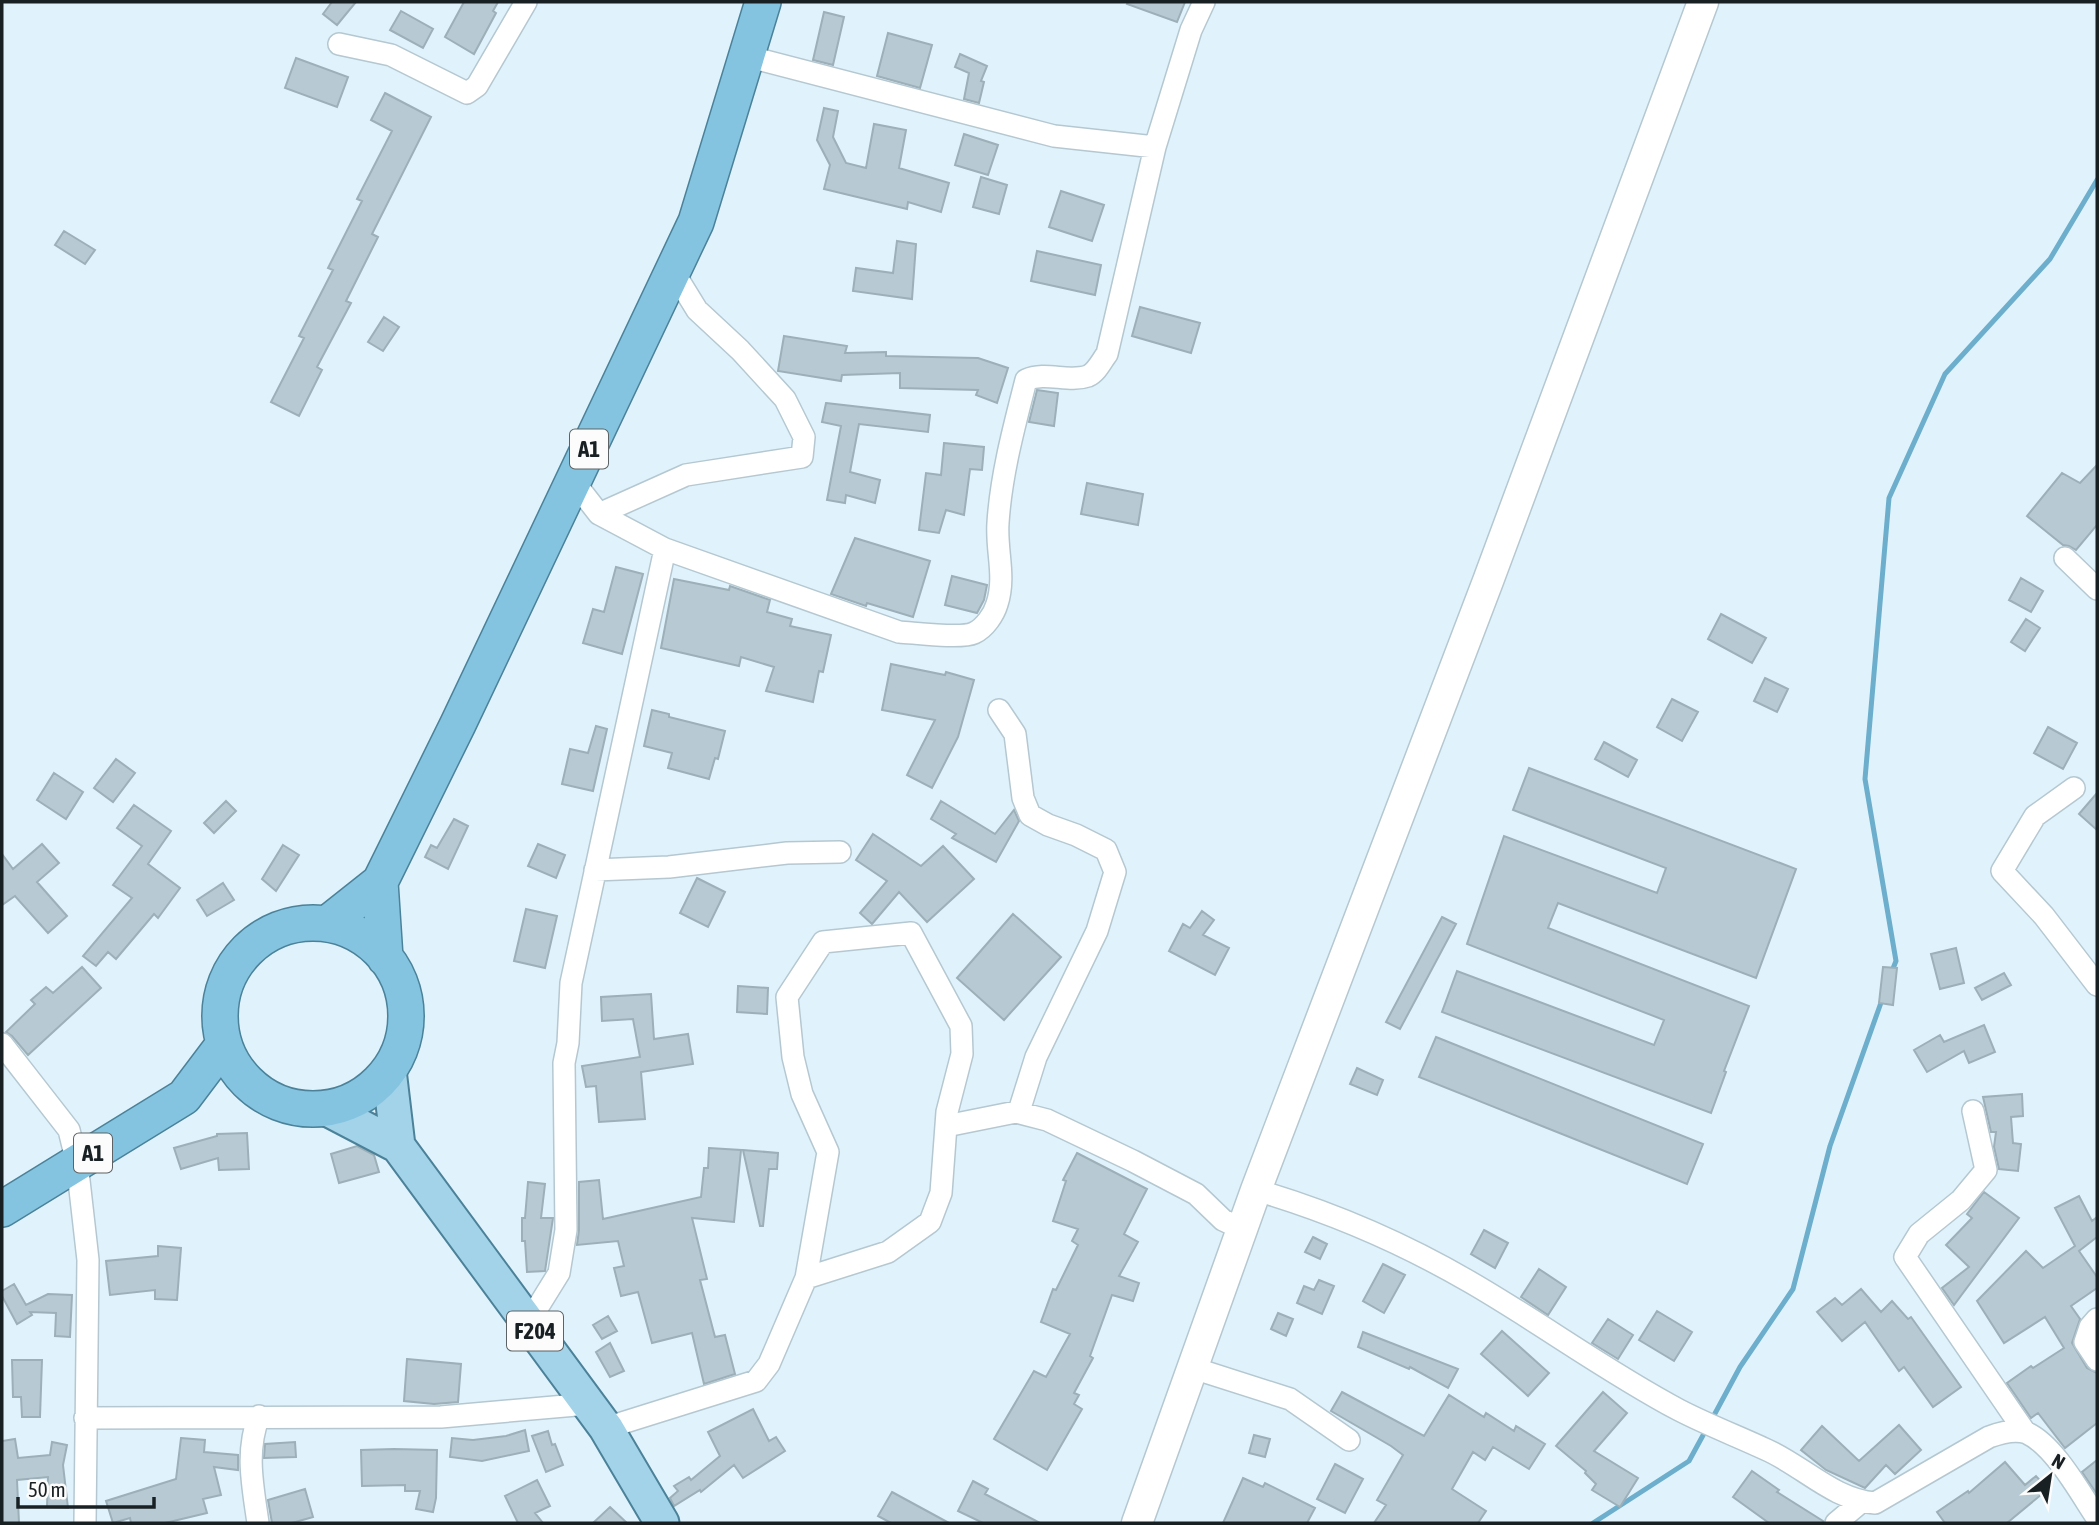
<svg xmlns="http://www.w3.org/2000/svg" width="2099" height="1525" viewBox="0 0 2099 1525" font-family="'Asap Condensed',sans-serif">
	<rect width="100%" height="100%" fill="#e0f3fc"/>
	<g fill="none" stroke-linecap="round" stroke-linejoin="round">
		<path stroke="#6caecc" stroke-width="5" d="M1892,971L1896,961L1865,779L1889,498L1945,374L2050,259L2097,180
			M1712,1419L1740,1367L1793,1289L1830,1146L1883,997
			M1593,1523L1689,1461L1707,1428"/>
	</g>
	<path fill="#b7cad3" stroke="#9dafb8" stroke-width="2" d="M332,2H356L337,25L323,14Z
		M464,2H498L493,11L496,13L474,54L445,37Z
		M1128,2H1185L1177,22L1127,4Z
		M401,11L433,29L423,48L390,30Z
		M824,12L844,17L833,65L813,60Z
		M888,33L932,45L920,88L877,76Z
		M960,54L987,66L981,81L984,82L979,103L964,99L969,73L955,67Z
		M296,58L348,77L337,107L285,88Z
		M385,93L431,117L372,234L378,237L346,301L351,303L317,367L322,370L299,416L271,402L304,338L299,336L333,270L328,268L362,201L357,199L392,131L371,120Z
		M824,108L838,111L833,137L846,163L866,168L874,124L906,130L899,168L949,183L941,212L908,202L907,209L824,189L830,165L817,140Z
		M964,134L998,145L988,175L955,165Z
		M981,177L1007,185L999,214L973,207Z
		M1061,191L1104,205L1092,241L1049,227Z
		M64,231L95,250L85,264L55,245Z
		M897,241L916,244L912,299L853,291L856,268L893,273Z
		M1037,251L1101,265L1095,295L1031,281Z
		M1140,307L1200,323L1191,353L1132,336Z
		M384,317L399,327L383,351L368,342Z
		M784,336L847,346L845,353L886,352V356L978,358L1008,368L997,403L976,395L978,390L900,388V373L842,375L841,381L778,371Z
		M1037,390L1058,393L1054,426L1029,422Z
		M826,403L930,415L928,432L859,424L850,472L880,480L875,503L846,495L845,503L827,500L841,426L822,422Z
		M944,443L984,447L982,470L970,469L964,515L946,510L939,533L919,530L926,473L941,475Z
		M2097,465V525L2076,550L2069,546L2063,545L2027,516L2062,473L2080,483Z
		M1087,483L1143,494L1138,525L1081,514Z
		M855,538L930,561L913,617L867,603L866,606L831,594Z
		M616,567L643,574L622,654L583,643L593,609L604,612Z
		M952,576L987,585L984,600L977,613L945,605Z
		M2021,578L2043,591L2031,612L2009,600Z
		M674,579L729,590L730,586L770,600L767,612L792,619L790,626L831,635L823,672L819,671L813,702L766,691L774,667L741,657L739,666L661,648Z
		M1721,614L1766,638L1752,663L1708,639Z
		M2026,619L2040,628L2025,651L2011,642Z
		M891,664L945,675L946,672L974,680L958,737L932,788L907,775L935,720L882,710Z
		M1765,678L1788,689L1777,712L1754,701Z
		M1672,699L1698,712L1682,741L1657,727Z
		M652,710L669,714V717L725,731L718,759L715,758L709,779L668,768L672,753L644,746Z
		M596,726L607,729L593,791L562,784L570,749L588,753Z
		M2048,727L2077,743L2063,769L2034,753Z
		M1604,742L1637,760L1628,777L1595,759Z
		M116,759L135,773L113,802L94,788Z
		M1529,768L1796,869L1756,978L1558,903L1548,928L1749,1006L1724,1071L1726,1072L1711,1113L1442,1012L1457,971L1654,1045L1664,1020L1467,944L1504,836L1657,893L1666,868L1513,810Z
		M54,773L83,792L66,819L37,800Z
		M2097,793V830L2079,814Z
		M226,801L236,811L214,833L204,823Z
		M941,801L995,834L1014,810L1019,821L996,862L952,838L956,834L931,819Z
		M134,805L171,831L148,864L180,888L158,918L154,914L116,959L108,952L96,966L83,956L132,898L113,885L142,846L117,828Z
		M454,819L468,826L448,869L425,857L431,845L437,848Z
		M873,834L921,866L943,846L974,879L927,922L899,892L872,924L860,913L887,881L856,860Z
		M42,844L59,863L37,882L67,916L48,933L15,896L2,905V854L13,869Z
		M538,844L565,855L556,878L528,866Z
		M283,845L299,855L276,891L262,879Z
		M697,878L725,892L708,927L680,913Z
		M223,883L234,900L207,916L197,900Z
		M526,909L557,916L545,968L514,961Z
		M1202,911L1214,920L1203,935L1229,948L1215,975L1169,951L1183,924L1190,928Z
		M1013,914L1061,957L1004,1020L957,978Z
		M1442,917L1456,924L1400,1029L1386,1022Z
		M1956,948L1964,983L1940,989L1931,954Z
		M82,967L101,988L28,1055L12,1036L6,1032L35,1004L31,1000L46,987L53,993Z
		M1883,967L1897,968L1893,1005L1879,1003Z
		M2004,973L2011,985L1982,1000L1975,988Z
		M738,986L768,988L767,1014L737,1012Z
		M651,994L654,1039L688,1034L693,1064L641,1072L645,1119L599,1122L596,1086L586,1087L582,1066L640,1057L633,1019L602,1021L601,997Z
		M1984,1025L1995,1052L1969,1063L1964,1051L1927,1072L1914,1050L1940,1035L1944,1042Z
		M1436,1037L1703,1144L1687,1184L1419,1077Z
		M1357,1068L1383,1080L1377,1095L1350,1084Z
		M2022,1094L2023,1116L2011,1117L2013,1143L2021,1144L2018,1171L1999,1169L1994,1147L1996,1132H1991L1983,1097Z
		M247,1133L249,1169L219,1170L218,1158L181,1169L174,1148L217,1136V1134Z
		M357,1146L374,1155L379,1172L339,1183L331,1154Z
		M709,1148L741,1150L734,1222L692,1218L707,1279L700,1280L715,1337L725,1335L735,1374L704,1384L692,1333L652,1343L638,1292L621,1296L614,1268L624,1266L618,1241L577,1245L579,1230V1182L599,1180L603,1219L701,1197L704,1168H708Z
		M743,1150L778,1153L777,1169H769L763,1226H760Z
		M1077,1153L1147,1189L1124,1234L1138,1242L1119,1276L1139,1283L1133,1301L1112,1295L1090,1356L1093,1358L1074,1393L1079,1395L1074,1404L1082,1409L1047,1470L994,1439L1034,1371L1046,1377L1070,1334L1041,1322L1053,1289L1056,1290L1078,1245L1072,1241L1078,1229L1053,1221L1066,1181L1063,1180Z
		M528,1182L545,1184L541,1218H553L545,1271L527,1272L525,1241H522V1218H525Z
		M1984,1192L2019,1218L1954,1305L1942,1288L1969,1267L1946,1245L1972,1218L1967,1214Z
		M2079,1196L2092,1221L2097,1217V1237L2079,1251L2097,1277V1288L2071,1306L2080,1319L2072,1343L2087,1368L2097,1373V1423L2065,1448L2038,1413L2031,1418L2007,1383L2031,1366L2033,1368L2064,1348L2045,1317L2004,1343L1977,1301L2026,1251L2043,1268L2075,1246L2055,1208Z
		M1484,1230L1508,1243L1495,1268L1471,1254Z
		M1313,1237L1327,1244L1320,1259L1305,1252Z
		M158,1246L181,1248L177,1300L155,1299V1290L110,1295L106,1261L158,1256Z
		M1383,1264L1405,1275L1384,1313L1363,1301Z
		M1539,1269L1566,1287L1548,1315L1521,1297Z
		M1319,1280L1334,1286L1322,1314L1297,1303L1304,1286L1314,1290Z
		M14,1284L26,1305L48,1294L72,1295L70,1337L55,1336L56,1313L30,1312L32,1315L17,1324L2,1296V1291Z
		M1861,1289L1881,1312L1892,1301L1908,1319L1911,1317L1961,1387L1933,1407L1904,1367L1899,1371L1865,1322L1842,1341L1817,1312L1835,1298L1842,1305Z
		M1657,1311L1692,1332L1674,1361L1639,1340Z
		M1278,1313L1293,1319L1286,1336L1271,1329Z
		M608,1316L617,1331L602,1339L593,1325Z
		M1608,1319L1633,1335L1618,1359L1592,1343Z
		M1502,1331L1549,1373L1528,1396L1481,1354Z
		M1363,1332L1458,1369L1448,1388L1410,1367L1409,1369L1358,1347Z
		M610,1343L624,1371L610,1377L596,1352Z
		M407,1359L461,1364L458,1402L434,1404L404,1401Z
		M12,1360H42L40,1417H22L21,1397H13Z
		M1342,1392L1424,1436L1449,1395L1484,1417L1486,1413L1514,1431L1516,1426L1545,1444L1529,1469L1493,1447L1485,1460L1473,1452L1452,1489L1486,1511L1478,1523H1374L1386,1505L1377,1500L1403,1455L1391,1446L1331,1411Z
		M1603,1392L1627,1413L1594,1451L1638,1478L1620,1507L1592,1490L1596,1484L1585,1473L1586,1471L1556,1446Z
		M753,1409L769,1441L776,1437L785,1451L743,1478L734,1465L701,1492L700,1490L674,1506L670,1498L678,1491L674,1486L689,1477L691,1480L720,1456L708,1432Z
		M1899,1425L1921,1450L1895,1474L1886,1465L1865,1488L1826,1470L1801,1450L1822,1426L1859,1461Z
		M525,1430L529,1451L482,1461L450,1457L452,1438L473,1440L506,1436Z
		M548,1431L552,1445L555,1444L563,1465L546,1472L532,1436Z
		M1254,1435L1270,1439L1265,1457L1249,1453Z
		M181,1438L205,1440L204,1452L238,1455V1470L214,1467L221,1495L203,1499L207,1513L165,1523H131L130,1518L113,1523L106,1501L176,1479Z
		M15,1439L18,1458L50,1455L52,1442L67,1445L63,1465L68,1508L47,1507L48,1477L17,1480L19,1523H2V1441Z
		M295,1442L296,1457L264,1458L265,1444Z
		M394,1449L437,1450L436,1498L433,1512L416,1509L420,1491H405V1485L362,1486L361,1450Z
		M2097,1460V1494L2082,1472Z
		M2005,1462L2025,1485L2036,1476L2048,1489L2007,1523H1945L1937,1512L1968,1491L1969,1493Z
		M1335,1464L1363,1479L1345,1513L1317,1499Z
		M1752,1471L1779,1490L1777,1492L1823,1521V1523H1769L1733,1497Z
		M1243,1478L1263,1487L1265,1483L1315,1508L1307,1523H1223Z
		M537,1480L550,1506L535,1513L543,1523H518L505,1496Z
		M973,1481L988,1489L985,1494L1040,1523H983L958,1511Z
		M305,1489L313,1517L292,1523H272L268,1500Z
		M892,1492L949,1523H891L878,1516Z
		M610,1507L627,1523H593Z"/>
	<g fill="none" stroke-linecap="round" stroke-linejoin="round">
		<g stroke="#b5c8d1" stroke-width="24">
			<path id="minor" d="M339,44L391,55L467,93L477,86L526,2
				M746,56L1054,136L1155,147
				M574,482L599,514L665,549L899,632C916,633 961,639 974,633C985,628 994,614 997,604C1006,576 996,551 998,523C1001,475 1014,427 1026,380C1046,371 1068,383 1088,376C1097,372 1102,360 1107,354L1155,147L1191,30L1204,2
				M599,514L686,475L802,457L804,437L785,399L740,350L697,310L673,271
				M2065,558L2097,589
				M999,710L1015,734L1023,798L1030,815L1048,825L1076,835L1106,850L1115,872L1097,931L1036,1057L1020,1108L1016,1112
				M2074,788L2035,816L2002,871L2044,916L2097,985
				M595,870L669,867L787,853L840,852
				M2,1044L69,1130L77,1163L88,1260L85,1523
				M1973,1111L1986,1170L1961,1200L1919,1234L1905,1257L2025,1432
				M946,1126L1016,1112L1047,1120L1133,1161L1196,1194L1223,1220L1242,1229
				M1256,1190C1331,1212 1403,1243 1470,1282C1541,1323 1607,1372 1679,1410C1708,1425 1737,1436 1767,1450C1803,1466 1834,1500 1875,1503L1989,1437C2000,1433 2016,1429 2027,1433C2055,1446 2080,1493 2097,1518
				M2097,1319L2090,1327L2085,1342L2097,1360
				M528,1323L559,1273L566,1230L564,1063L568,1043L571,983L665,549
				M1193,1368L1290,1399L1349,1440
				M85,1418L441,1417L588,1404
				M606,1428L756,1381L769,1364L806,1278L828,1152L802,1094L793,1057L787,997L823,942L911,933L961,1026L962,1054L947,1112L941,1193L930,1222L888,1252L806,1278
				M258,1523C253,1487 245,1452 259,1416
				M1836,1523L1861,1502"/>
		</g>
		<g stroke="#b5c8d1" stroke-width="33">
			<path id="secondary" d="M1137,1523L1256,1190L1488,581L1703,2"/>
		</g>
		<g stroke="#4b8299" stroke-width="37">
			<path id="primary" d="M389,1070L398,1146
				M331,1111L398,1146L606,1428L662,1523"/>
		</g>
		<g stroke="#4b8299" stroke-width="38">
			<path id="trunk" d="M380,882L385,958
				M220 1016a93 93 0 1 1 186 0a93 93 0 1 1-186 0Z
				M327,924L380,882L458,724L696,222L763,2
				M2,1209L184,1097L224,1044"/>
		</g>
		<use href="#minor" stroke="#fff" stroke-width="21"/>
		<use href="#secondary" stroke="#fff" stroke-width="30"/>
		<use href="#primary" stroke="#a3d3e8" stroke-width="33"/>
		<use href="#trunk" stroke="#84c4e0" stroke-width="35"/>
	</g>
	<g text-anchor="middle" stroke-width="5" stroke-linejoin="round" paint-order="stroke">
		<g fill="#fcfcfc" stroke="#5d6264" stroke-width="2">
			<rect x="570" y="429.5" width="38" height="39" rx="5"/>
			<rect x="74" y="1133.5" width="38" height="39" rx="5"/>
			<rect x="507" y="1311.5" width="56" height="39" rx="5"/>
		</g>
		<g font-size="23" font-weight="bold" fill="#192023">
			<text x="589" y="457">A1</text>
			<text x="93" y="1161">A1</text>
			<text x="535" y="1339">F204</text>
		</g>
	</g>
	<rect width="2099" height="1525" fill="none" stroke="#192023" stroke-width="7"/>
	<g transform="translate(2050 1476) rotate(30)" stroke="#fcfcfc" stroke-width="5" paint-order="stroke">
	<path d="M0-5L12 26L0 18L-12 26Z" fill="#192023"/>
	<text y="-10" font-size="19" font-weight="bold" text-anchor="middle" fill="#192023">N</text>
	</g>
	<path d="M18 1497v10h136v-10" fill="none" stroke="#192023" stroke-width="3.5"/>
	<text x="28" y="1497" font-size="21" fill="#192023" stroke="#fcfcfc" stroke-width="5" paint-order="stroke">50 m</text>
</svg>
